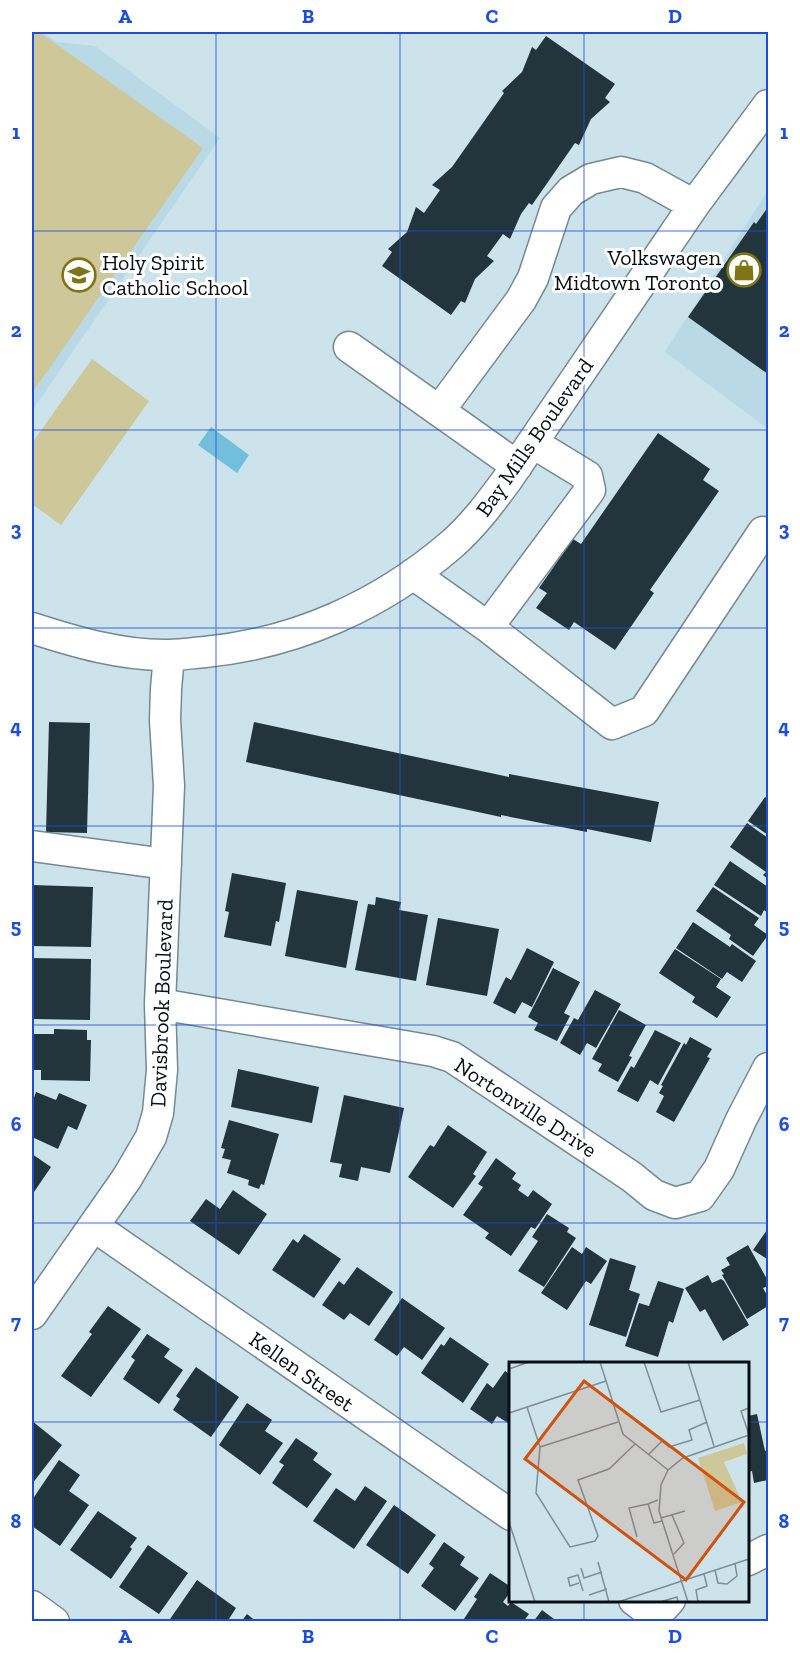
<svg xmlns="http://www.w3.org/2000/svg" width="800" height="1653" viewBox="0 0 800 1653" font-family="'Zilla Slab',serif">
	<rect width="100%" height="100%" fill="#cce3ec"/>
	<path fill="#bad9e6" d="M32,32H42L57,42L95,46L220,138L32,411Z
		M768,190V429L665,352Z"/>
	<path fill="#cdc799" d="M32,32H39L203,148L32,393Z
		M92,359L149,401L61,525L32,504V443Z"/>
	<path fill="#71bfdc" d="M211,427L249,455L237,473L198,445Z"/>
	<path fill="#23353c" d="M546,36L615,84L605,98L610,102L591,119L579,145L575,143L532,205L529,203L521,214L510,239L503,234L487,256L494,261L475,279L465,303L461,301L451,315L382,266L392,252L388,249L407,232L416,207L424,213L440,190L432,185L452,167L504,93L502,91L522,72L532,47L536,50Z
		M768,207V374L688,317L754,222L756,224Z
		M658,433L710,469L703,480L719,491L650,590L654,593L615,650L574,622L569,630L536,608L547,593L539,588L573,539L581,544Z
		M49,722L90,723L87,833L46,832Z
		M254,722L509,777V774L659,802L651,842L587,829V832L501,815V817L246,762Z
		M765,797L768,799V835L748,821Z
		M747,823L768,838V879L763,875L766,872L730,847Z
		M730,861L768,887V913L764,910L761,916L714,885Z
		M232,873L286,883L279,922L276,921L271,946L224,937L229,912L225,911Z
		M32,885L93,887L91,947L32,946Z
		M713,887L759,918L754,925L768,935L753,956L729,939L731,935L696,911Z
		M297,890L358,901L346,968L285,956Z
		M376,897L401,902L399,910L428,915L416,981L355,970L368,904L375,905Z
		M438,918L499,929L487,996L426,985Z
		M693,922L730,947L732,944L756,961L742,982L727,972L722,979L676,948Z
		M527,948L554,962L532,1007L522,1002L515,1014L493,1003L506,977L511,980Z
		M675,949L721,979L716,987L731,997L717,1018L692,1002L695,997L659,973Z
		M32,958L91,959L90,1020L32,1019Z
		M553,968L580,982L564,1013L570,1016L557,1041L534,1030L538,1023L528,1017Z
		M595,990L621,1004L596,1048L587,1043L580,1055L560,1043L574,1018L578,1020Z
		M619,1010L646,1025L629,1056L632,1057L618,1082L598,1071L602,1064L592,1059Z
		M54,1029L87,1030V1040H91L90,1081L41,1080V1070H32V1034H54Z
		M655,1030L681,1043L658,1085L650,1080L638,1102L617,1091L631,1066L634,1068Z
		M690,1037L712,1049L707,1057L710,1058L674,1122L656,1112L664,1096L659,1093L663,1086L661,1085L684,1043L686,1045Z
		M238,1069L319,1087L312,1123L231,1107Z
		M36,1092L56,1100L59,1093L87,1105L77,1130L68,1126L58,1149L32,1137V1103Z
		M344,1095L404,1108L390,1173L361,1167L358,1181L339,1177L342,1164L330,1162Z
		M229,1120L279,1134L264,1185L261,1184L259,1189L248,1185L249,1180L227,1173L231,1160L222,1158L225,1149L221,1148Z
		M448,1125L487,1152L473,1174L476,1176L453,1208L408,1177L430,1145L434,1147Z
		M32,1154L51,1167L34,1192L32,1190Z
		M496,1158L516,1173L512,1179L521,1185L518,1190L528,1197L533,1190L552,1204L535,1229L531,1227L511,1256L485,1238L489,1233L463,1215L483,1187L478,1184Z
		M233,1190L267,1214L239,1255L190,1221L206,1199L220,1209Z
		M547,1214L569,1228L567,1232L576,1238L544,1287L518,1271L538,1241L532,1237Z
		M767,1230L768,1257L767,1259L753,1250Z
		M304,1234L341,1259L314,1298L272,1270L293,1239L298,1243Z
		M748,1245L768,1281V1286L763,1288L768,1297V1306L747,1319L722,1275L724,1274L721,1270L730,1265L726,1258Z
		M572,1247L582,1254L586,1247L607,1261L591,1284L586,1281L567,1310L541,1293Z
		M610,1258L636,1266L629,1290L640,1294L626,1337L589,1325Z
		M357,1267L393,1292L369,1326L350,1313L344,1320L322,1305L339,1281L344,1285Z
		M708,1275L712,1283L721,1279L724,1281L749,1325L723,1341L705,1309L700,1312L685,1288Z
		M658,1281L684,1289L673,1323L669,1321L658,1357L625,1346L639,1303L649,1306Z
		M402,1298L445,1328L422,1360L404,1347L397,1356L374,1340Z
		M108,1306L141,1329L91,1397L61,1376L92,1334L89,1332Z
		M147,1334L170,1349L164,1357L183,1370L159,1404L123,1379L135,1360L131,1357Z
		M450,1337L489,1364L463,1403L421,1373L441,1344L444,1346Z
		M196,1367L239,1397L211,1437L173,1410L180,1399L176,1396Z
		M505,1371L511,1375V1425L497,1416L492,1424L470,1409L487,1383L493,1388Z
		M247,1403L272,1420L265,1431L283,1443L260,1475L219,1445Z
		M757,1414L765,1451L768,1450V1480L754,1483L752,1471L748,1472V1416Z
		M32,1421L62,1445L32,1484Z
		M296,1438L318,1453L313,1460L332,1474L307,1508L272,1483L284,1465L279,1462Z
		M59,1460L80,1475L69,1491L89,1505L60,1546L32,1526V1500Z
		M365,1486L387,1501L354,1549L313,1521L336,1488L355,1501Z
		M394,1505L436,1535L408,1574L366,1545Z
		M98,1511L137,1538L130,1547L132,1549L111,1579L70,1550Z
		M444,1542L465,1557L460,1565L479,1578L455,1611L421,1586L434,1568L429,1564Z
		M148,1545L188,1573L159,1614L119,1587Z
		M490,1573L511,1587V1591L503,1602L508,1606L511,1602L529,1614L523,1622H462L477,1599L474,1597Z
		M197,1580L236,1608L227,1622H168Z
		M542,1610L558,1622H533Z
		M247,1614L257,1622H241Z"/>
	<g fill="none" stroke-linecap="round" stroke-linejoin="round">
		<g stroke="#748992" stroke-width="33">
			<path id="minor" d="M349,347L517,466
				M439,411L521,300L533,278L556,208L571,191L591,179L621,172L645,178L694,205
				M413,574L488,627L590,490L587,476L533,443
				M488,627L612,724L644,711L763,532
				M32,628C75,642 123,656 169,655C181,655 193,653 205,652C297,643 381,605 451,545C473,526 490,503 507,480L694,205L768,105
				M32,846L166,864
				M160,1004L433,1051L452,1057L632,1177L654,1195L675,1203L700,1196L719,1169L741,1120L768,1068
				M95,1227L511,1515
				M32,1314L127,1178L151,1137L158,1113L162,1070L160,1004L169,786L165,720L166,689L169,655
				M748,1560L768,1550
				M634,1600L654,1615
				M32,1606L54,1622
				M650,1622L670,1600"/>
		</g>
		<use href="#minor" stroke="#fff" stroke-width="30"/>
	</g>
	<path fill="none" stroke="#1d4ed8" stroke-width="1.5" stroke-opacity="0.55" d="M216,32V1622M400,32V1622M584,32V1364M32,231H768M32,430H768M32,628H768M32,826H768M32,1025H768M32,1223H768M32,1422H511M748,1422H768M584,1600V1622"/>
	<defs>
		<g id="shop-ring" transform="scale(1.725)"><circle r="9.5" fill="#fff" stroke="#7f7416" stroke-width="1.5"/><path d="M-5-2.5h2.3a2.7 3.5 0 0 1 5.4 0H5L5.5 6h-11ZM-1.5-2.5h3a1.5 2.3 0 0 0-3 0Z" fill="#7f7416"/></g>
		<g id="school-ring" transform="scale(1.725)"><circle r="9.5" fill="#fff" stroke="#7f7416" stroke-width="1.5"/><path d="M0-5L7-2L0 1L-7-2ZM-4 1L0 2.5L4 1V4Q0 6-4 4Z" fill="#7f7416"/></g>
	</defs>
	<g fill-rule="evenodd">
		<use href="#shop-ring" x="744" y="270"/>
		<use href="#school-ring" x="79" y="275"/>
	</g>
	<g text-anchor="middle" stroke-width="6" stroke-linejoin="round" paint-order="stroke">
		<g font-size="22" fill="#080f12" stroke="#fff" text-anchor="end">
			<text x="721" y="265">Volkswagen<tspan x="721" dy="25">Midtown Toronto</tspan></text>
			<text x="102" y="270" text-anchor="start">Holy Spirit<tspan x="102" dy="25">Catholic School</tspan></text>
		</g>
		<g font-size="22" fill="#080f12" stroke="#fff">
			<text transform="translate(534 437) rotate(-55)" y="8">Bay Mills Boulevard</text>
			<text transform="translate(161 1003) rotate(-88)" y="8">Davisbrook Boulevard</text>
			<text transform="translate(526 1107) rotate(33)" y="8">Nortonville Drive</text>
			<text transform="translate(302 1371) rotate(35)" y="8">Kellen Street</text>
		</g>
	</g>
	<g transform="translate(509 1362)">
		<rect width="240" height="240" fill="#cce3ec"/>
		<path d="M235,81L238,92L215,100L233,140L206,149L189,96Z" fill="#cdc799"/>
		<path fill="none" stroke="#7e8e95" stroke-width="1.5" d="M91,0L114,72L159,108M135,0L152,50L191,38M179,0L205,84M0,7L20,0M18,45L31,85L27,131L61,185L86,179L89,174L69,118L100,107L126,82M0,51L97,19M240,73L232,49L240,46M31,85L109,60M139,93L153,79L160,85L183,78L180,68L198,60M149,138L139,142L145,161L153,159M163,153L175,181L165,192M152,156L176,149M0,160L26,240M128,175L120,146L139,142M89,200L100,240M72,206L75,216L93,210M206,208L209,221L218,222L228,214L226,202M70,221L61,224L59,216L69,213L74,229M80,233L98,227M109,240L240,197M151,240L168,235L169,240M179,240L150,149L152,123L159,108L174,96L240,73M189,240L187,228L198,224L195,212"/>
		<path fill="#d2520d" fill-opacity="0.15" stroke="#d2520d" stroke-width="3" d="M75,19L235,140L177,218L16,97Z"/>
		<rect width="240" height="240" fill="none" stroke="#080f12" stroke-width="3"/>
	</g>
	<rect width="800" height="1653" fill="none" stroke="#ffffff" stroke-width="66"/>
	<rect x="33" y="33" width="734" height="1587" fill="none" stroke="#1d4ed8" stroke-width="2"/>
	<g font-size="20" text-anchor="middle" font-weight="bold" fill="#1d4ed8">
		<text x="125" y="23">A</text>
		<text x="308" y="23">B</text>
		<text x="492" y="23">C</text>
		<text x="675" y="23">D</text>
		<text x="16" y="139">1</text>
		<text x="784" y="139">1</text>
		<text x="16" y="337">2</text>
		<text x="784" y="337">2</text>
		<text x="16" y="536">3</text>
		<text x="784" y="536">3</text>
		<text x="16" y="734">4</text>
		<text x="784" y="734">4</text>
		<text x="16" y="933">5</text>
		<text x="784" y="933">5</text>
		<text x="16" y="1131">6</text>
		<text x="784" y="1131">6</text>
		<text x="16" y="1329">7</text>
		<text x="784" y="1329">7</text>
		<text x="16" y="1528">8</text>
		<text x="784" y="1528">8</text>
		<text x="125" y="1643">A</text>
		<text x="308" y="1643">B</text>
		<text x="492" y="1643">C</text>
		<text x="675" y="1643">D</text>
	</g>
</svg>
